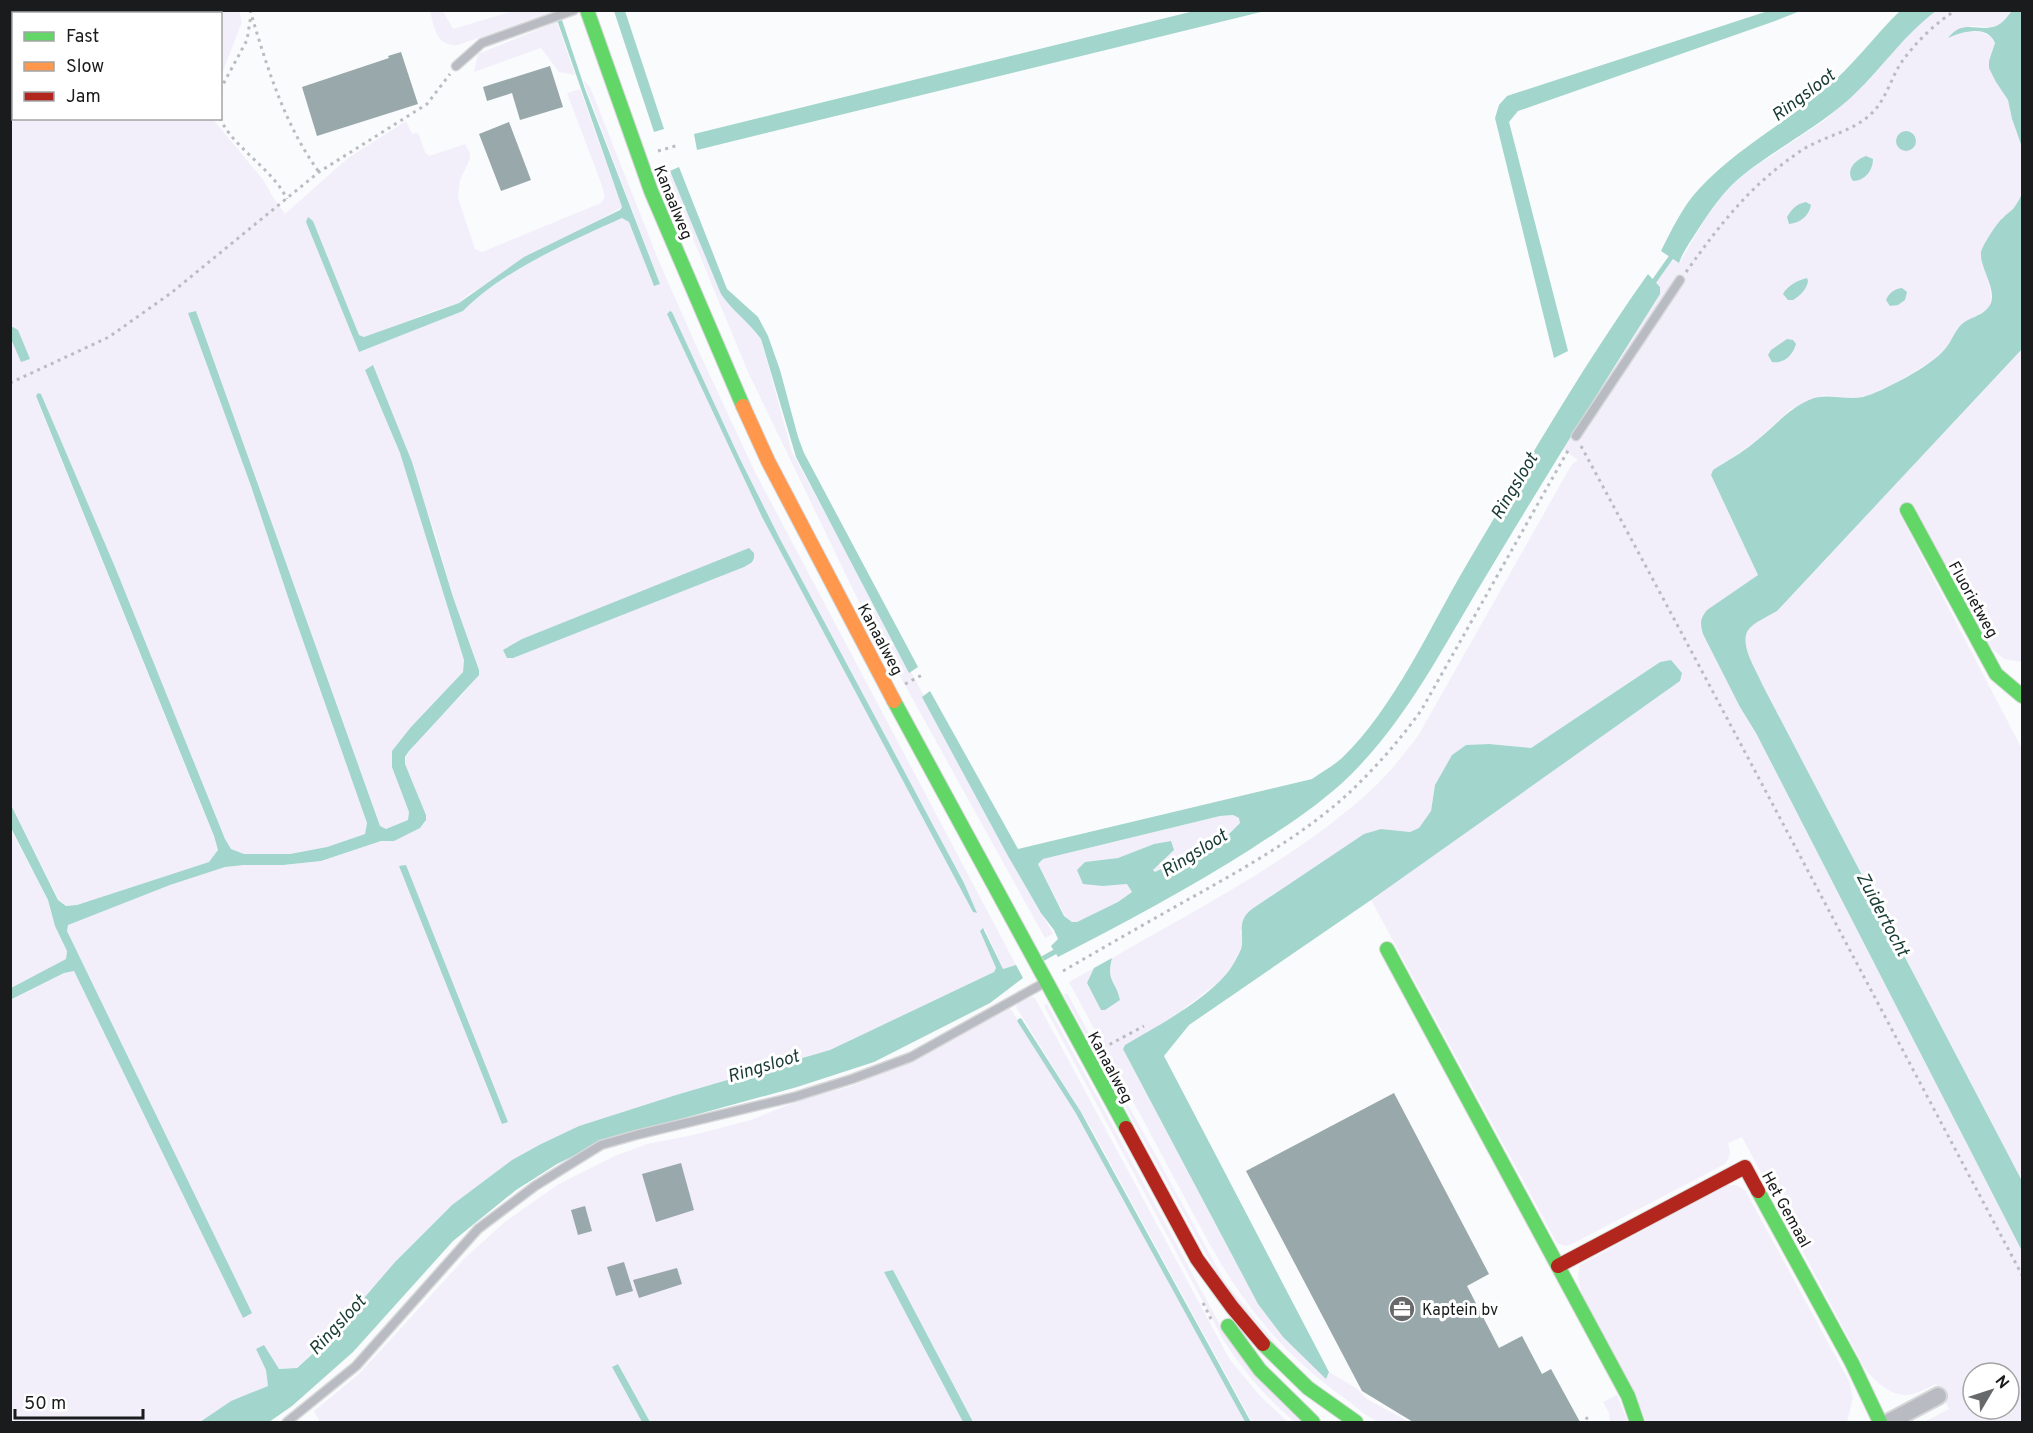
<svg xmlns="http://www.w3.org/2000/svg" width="2033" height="1433" viewBox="0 0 2033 1433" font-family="Overpass,sans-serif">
	<rect width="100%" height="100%" fill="#f9fbfd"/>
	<path fill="#f2effb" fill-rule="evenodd" d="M11,11H239L242,22L221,76L220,14H14V118L213,119L264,181L271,194L285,214L348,158L406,121L412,134L418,133L425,152L429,156L465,144L470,153V159L460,180L458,198L475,249L482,252L601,203L605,197L601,183L567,93L580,89L622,207L469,294L459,303L433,311L370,336L364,337L359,335L313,221L306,222L359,352L463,311C502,271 571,241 622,218L629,221L654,286L660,284L583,80L590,87L660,264L699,352L755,472L1016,965L1003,969L985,929L980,931L996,968L994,972L830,1050L676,1095L579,1126L541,1144L512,1160L452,1205L395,1262L328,1340L296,1368L279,1369L264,1346L256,1349L266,1370L268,1386L231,1401L200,1422H11V1000L64,973L74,971L243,1318L251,1313L67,931L68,924L170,885L225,867L244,865H283L321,861L381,841H394L424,824L426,815L405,764C405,745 453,706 467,689C471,684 475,676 479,669L453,597L436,536L373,366L365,370L400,453L464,660L463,672L411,727L392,767L409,812L408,820L386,829L380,826L196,311L188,313L251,486L295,618L367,823L365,834L327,847L290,854H244L231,849L225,839L115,567L41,394L38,393L36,397L214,837L218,850L209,862L77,905L66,906L59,900L11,805V339L21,361L30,359L13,326H11ZM670,311L672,312L739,457L780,539L964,883L976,913L973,912L762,517L667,314Z
		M430,11H443L453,29L513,11H554L458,45C436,47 434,27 430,11Z
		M1936,11H2012L2000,24L1992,27L1971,26L1949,37C1965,31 1979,28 1993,38L2003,92L2008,100L2012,119L2022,147V193L2014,208L2001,219L1998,227L1986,240L1982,259L1989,281L1991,300L1989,307L1978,316L1961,325L1945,349L1935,359L1891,386L1869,395L1852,399L1824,395L1791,409L1755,442L1713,470L1711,475L1758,575L1707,610L1740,707L1756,733L2022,1251V1422H1924L1949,1409L1936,1384C1929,1387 1921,1392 1913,1394C1893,1399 1875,1382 1864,1367L1742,1137L1728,1143C1731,1152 1731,1157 1725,1164L1572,1244L1565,1246L1557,1243L1371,900L1680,681L1671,660L1659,662L1531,748L1489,744L1466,745L1452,755L1435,785L1431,811L1419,828L1410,832L1381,829L1240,931L1243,944L1233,965L1219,982L1162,1025L1125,1045L1123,1049L1258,1304L1283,1337L1326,1378L1329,1372L1356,1388L1367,1399L1409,1422C1401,1422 1389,1424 1381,1422C1370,1420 1356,1407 1347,1400C1284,1355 1246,1309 1209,1243L1069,982L1094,968L1087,984L1101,1009H1105L1120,1000C1116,980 1107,981 1112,958C1199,908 1297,858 1370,791C1388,775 1403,755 1418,736L1572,464L1578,460L1563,449L1660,287L1654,281L1672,258L1680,262L1705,219L1725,192L1743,175L1825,120L1845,102L1870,79L1884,61L1924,19ZM1973,1373H2009V1409H1973Z
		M557,22L575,75L559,72L541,48L474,72L478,54Z
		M665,171H670L721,294C732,311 749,322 761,339L792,452L1053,934L1045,938L860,604L748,372Z
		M2022,349V662L2004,659L1989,646L1897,509L2022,749V1181L1762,684C1756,669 1735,639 1752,626C1759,620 1769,616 1777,611Z
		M1233,815L1239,818L1241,823L1228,835L1155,872L1153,870L1174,850L1171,841L1154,844L1118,858L1085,862L1103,886L1128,884L1132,892L1118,902L1077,922H1072L1065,916L1038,864L1043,859L1220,816Z
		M10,828L48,900L55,926L67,951L66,959L11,988Z
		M1067,993L1225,1282L1301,1374L1223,1285L1064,995Z
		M1032,997L1035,998L1230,1360L1261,1397L1288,1422H1252L1091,1128L1016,1007L1019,1002Z
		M1047,1004L1220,1325L1306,1422H1295C1267,1399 1244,1372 1224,1341L1044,1006Z
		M1010,1008L1063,1088L1245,1422H973L893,1270L885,1273L963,1422H650L618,1364L612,1367L642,1422H320L314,1411L358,1375L466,1257L506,1221L559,1184L615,1156L647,1144L693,1135L751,1120L800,1100L852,1086L913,1061Z
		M1726,1185H1736L1745,1190L1849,1381L1853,1398L1847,1422H1647L1581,1292L1578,1276L1580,1265Z
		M1617,1395L1628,1422H1610L1609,1413L1603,1402Z"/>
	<path fill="#a2d5cb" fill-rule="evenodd" d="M1771,10L1800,11L1775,21L1518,111L1509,122L1568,351L1554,358L1495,118L1499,105L1507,96Z
		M554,11H559L585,89L660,284L654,286L629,222L622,218C571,241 502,271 463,311L359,352L306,222L308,217L313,221L359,335L364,337L459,303L524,257L620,210L622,207Z
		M614,11H625L664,129L654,132Z
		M1194,11H1265L697,150L694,134Z
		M1900,11H1936C1902,36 1879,73 1847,101C1815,129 1777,148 1743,175C1724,190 1710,211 1697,231C1691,241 1683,251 1679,263L1661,251C1671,231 1684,204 1699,189C1736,149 1784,124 1824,90C1853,66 1874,36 1900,11Z
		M2012,11H2022V147L2012,119L2008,100L1996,82L1989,68V61L1995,43C1987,24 1962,32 1948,38C1964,17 1980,34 1998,25C2004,22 2008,15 2012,11Z
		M1896 141a10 10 0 1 1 20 0a10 10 0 1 1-20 0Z
		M1866,156L1873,159C1873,170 1865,181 1853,181C1845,170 1855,160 1866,156Z
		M679,167L727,289L758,317L768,336L780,370L798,437L804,453L918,667L909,673L796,457L761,339C749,322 732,311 721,294L670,171Z
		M2022,193V349L1777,611C1769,616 1759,620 1752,626C1735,639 1756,669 1762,684L2022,1181V1251L1756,733L1740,707L1703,634C1700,623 1700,619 1707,610L1758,575L1711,475L1713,470C1727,461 1743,452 1755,442C1774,427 1787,410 1809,400C1827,392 1844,401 1863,397C1882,392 1933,365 1945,349C1951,342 1954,333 1960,326C1968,317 1983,317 1990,305C1998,290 1979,267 1981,252C1982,246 1998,221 2003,218C2006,214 2010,212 2013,209C2017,204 2020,198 2022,193Z
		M1806,202L1811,205C1809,216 1800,223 1789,224L1787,217C1792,209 1796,204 1806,202Z
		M1648,274L1660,287V294C1600,389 1541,484 1483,581C1440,652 1403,727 1341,784C1313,809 1282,829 1251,849C1188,889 1124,923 1058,957L1051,946L1058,939L1054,930L1041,913L1008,856L922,697L930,691L1018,849L1312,779C1322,772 1333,766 1342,758C1394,708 1430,627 1467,564C1525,466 1582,367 1648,274ZM1233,815L1239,818L1240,823L1228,835L1155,872L1153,870L1174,850L1171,841L1154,844L1118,858L1085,862L1077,870L1083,884L1103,886L1127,884L1132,892L1118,902L1077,922H1072L1064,916L1038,864L1043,859L1220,816Z
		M1807,278L1808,281C1807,289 1800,296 1793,300H1788L1783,294C1787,286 1798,280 1807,278Z
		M1902,288L1907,292L1905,300L1898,305L1890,306L1886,300C1889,293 1894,289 1902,288Z
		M196,311L380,826L386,829L408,820L409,812L392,767V751L411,727L463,672L464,660L400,453L365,370L373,365L412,462L453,597L479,670V675L409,751L405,757V764L426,815V820L420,828L394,841H381L321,861L283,865H244L225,867L170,885L68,925L67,931L252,1313L243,1318L74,971L64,973L10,1000L11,988L66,959L67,951L55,926L48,900L11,828V805L58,900L66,906L77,905L209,862L218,850L214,836L36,396L38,393L41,394L115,567L225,839L231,849L244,854H290L327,847L365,834L367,823L295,618L251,486L188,313Z
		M670,311L672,312L739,457L780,539L964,883L977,913L973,912L762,517L667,314Z
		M11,326L18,330L30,359L21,362L11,339Z
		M1787,339L1793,340L1796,344C1793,355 1784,364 1772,362L1768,355L1771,350Z
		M749,548L754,553C755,562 751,563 744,567L513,658H507L503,650L522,639Z
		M1671,660L1682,673L1680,681L1371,900L1189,1025L1164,1056L1329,1372L1326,1379L1283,1337L1258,1304L1123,1049L1125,1045C1157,1026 1215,996 1234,963C1237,957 1243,948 1242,942C1242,928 1239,919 1252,909L1364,834L1381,829L1410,832L1419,828L1431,811L1435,785L1452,755L1466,745L1489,744L1531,748L1660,662Z
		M406,865L508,1122L502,1124L399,866Z
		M983,928L1003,969L1016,965L1023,978L990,1003L874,1062L797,1087L608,1139L557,1164L516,1190L453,1241L353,1352L292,1406L269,1422H200L231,1401L268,1386L266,1370L256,1349L264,1345L279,1369L297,1368L328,1340L395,1262L452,1205L512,1160L541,1144L579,1126L676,1095L830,1050L994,972L996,968L980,931Z
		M1112,958C1106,982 1116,980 1120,1000L1105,1010H1101L1087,983L1094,968Z
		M893,1270L973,1422H963L884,1272Z
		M618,1364L650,1422H642L612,1367Z"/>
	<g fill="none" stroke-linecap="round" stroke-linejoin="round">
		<path stroke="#a2d5cb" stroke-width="5" d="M1650,287L1674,253
			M1042,959L1060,949
			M1020,1021L1078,1112L1248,1422"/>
	</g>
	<path fill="#99a8ab" d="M401,52L418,104L317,136L302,87L389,58L388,56Z
		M550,66L563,107L520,120L512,93L487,101L483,87Z
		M509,122L531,180L501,191L479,134Z
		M1394,1093L1489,1274L1467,1286L1499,1348L1522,1336L1542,1374L1551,1369L1580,1422H1413L1362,1391L1246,1171Z
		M681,1163L694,1210L656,1222L642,1174Z
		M585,1206L592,1231L578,1235L571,1210Z
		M624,1262L633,1291L616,1296L607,1267Z
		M677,1268L682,1284L639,1298L633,1280Z"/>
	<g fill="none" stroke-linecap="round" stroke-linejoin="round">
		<g stroke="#d6d7d8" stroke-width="11">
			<path id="lane" d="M456,66L482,43L574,10
				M1576,436L1680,280
				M287,1422L356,1366L478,1229L535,1186L601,1145L636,1135L794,1097L852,1079L911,1057L1044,983"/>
		</g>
		<g stroke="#d6d7d8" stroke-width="20">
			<path id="street" d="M1889,1422L1938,1396"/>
		</g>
		<g stroke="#d6d7d8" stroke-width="16">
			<path id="fast" d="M587,10L651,191L743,406
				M1907,510L1996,674L2022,696
				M894,701L1126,1128
				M1387,949L1628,1396L1637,1422
				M1758,1191L1852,1363L1880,1422
				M1228,1326L1260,1370L1313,1422
				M1263,1344L1308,1388L1356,1422"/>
		</g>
		<g stroke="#d6d7d8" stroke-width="16">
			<path id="slow" d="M743,406L768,461L894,701"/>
		</g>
		<g stroke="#d6d7d8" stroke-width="16">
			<path id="jam" d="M1126,1128L1197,1259L1232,1307L1263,1344
				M1558,1266L1745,1167L1758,1191"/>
		</g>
		<path stroke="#bbbcc1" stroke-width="3" stroke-dasharray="3 4.5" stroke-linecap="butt" d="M250,10C267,67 284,124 319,172
			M220,90L247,40L251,15
			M220,118C233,148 272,168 287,199
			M658,151L679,145
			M1686,272C1722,222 1750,185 1802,150C1824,136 1852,132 1871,114C1886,100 1890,80 1901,63C1913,45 1938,20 1957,10
			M10,383L109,337L171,293L319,172L427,104L450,74
			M1581,446C1730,721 1875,999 2022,1275
			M905,684L924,674
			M1063,971C1108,945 1153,919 1198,894C1250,865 1307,832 1350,792C1377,766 1401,739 1422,709L1570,447
			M1103,1048L1144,1026
			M1203,1303L1211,1319
			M1586,1417L1589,1422"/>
		<use href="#lane" stroke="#b9bbc2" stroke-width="8"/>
		<use href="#street" stroke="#b9bbc2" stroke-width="16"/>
		<use href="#fast" stroke="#63d668" stroke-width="14"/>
		<use href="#slow" stroke="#ff974d" stroke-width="14"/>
		<use href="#jam" stroke="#b3261e" stroke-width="14"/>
	</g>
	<defs>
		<g id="office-disc" transform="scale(1.35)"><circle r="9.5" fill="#68696b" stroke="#fff"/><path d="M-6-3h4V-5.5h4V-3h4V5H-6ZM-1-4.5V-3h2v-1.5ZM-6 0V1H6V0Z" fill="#fff"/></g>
	</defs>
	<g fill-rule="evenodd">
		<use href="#office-disc" x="1402" y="1309"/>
	</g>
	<g text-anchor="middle" stroke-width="6" stroke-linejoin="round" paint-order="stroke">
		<g font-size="16" fill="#1a1b1c" stroke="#fff">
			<text transform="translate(674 202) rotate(68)" y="6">Kanaalweg</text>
			<text transform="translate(1974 599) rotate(61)" y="6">Fluorietweg</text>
			<text transform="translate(881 639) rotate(62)" y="6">Kanaalweg</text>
			<text transform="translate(1111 1067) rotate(62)" y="6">Kanaalweg</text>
			<text transform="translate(1787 1209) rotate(61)" y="6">Het Gemaal</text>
		</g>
		<g font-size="16" fill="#1a1b1c" stroke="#fff" text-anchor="start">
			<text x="1422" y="1315">Kaptein bv</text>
		</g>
		<g font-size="18" font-style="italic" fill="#173a33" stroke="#fff">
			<text transform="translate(1803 95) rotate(-37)" y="6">Ringsloot</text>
			<text transform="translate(1514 486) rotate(-59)" y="6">Ringsloot</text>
			<text transform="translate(1194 853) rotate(-32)" y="6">Ringsloot</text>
			<text transform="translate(1883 914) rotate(62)" y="6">Zuidertocht</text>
			<text transform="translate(763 1066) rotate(-17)" y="6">Ringsloot</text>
			<text transform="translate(337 1325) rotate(-47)" y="6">Ringsloot</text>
		</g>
	</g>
	<rect width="2033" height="1433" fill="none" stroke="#1a1b1c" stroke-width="24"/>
	<rect x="12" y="12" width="210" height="108" fill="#ffffff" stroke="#a3a4a4" stroke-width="1.5"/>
	<rect x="24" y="32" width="30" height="9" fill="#63d668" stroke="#a3a4a4" stroke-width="1.5"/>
	<text x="66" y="42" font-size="18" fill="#1a1b1c">Fast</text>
	<rect x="24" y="62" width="30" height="9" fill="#ff974d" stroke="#a3a4a4" stroke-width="1.5"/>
	<text x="66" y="72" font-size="18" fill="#1a1b1c">Slow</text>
	<rect x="24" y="92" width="30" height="9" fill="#b3261e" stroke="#a3a4a4" stroke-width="1.5"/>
	<text x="66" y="102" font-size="18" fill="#1a1b1c">Jam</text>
	<g transform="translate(1991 1391) rotate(51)"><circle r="28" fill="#ffffff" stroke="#a3a4a4" stroke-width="1.5"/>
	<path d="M0-4.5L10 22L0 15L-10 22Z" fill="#68696b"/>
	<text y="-9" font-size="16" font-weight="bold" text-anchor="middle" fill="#1a1b1c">N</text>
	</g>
	<path d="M15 1409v9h128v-9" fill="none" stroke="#1a1b1c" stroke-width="3"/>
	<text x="24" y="1409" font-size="18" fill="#1a1b1c" stroke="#ffffff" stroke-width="4.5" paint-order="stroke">50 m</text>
</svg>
